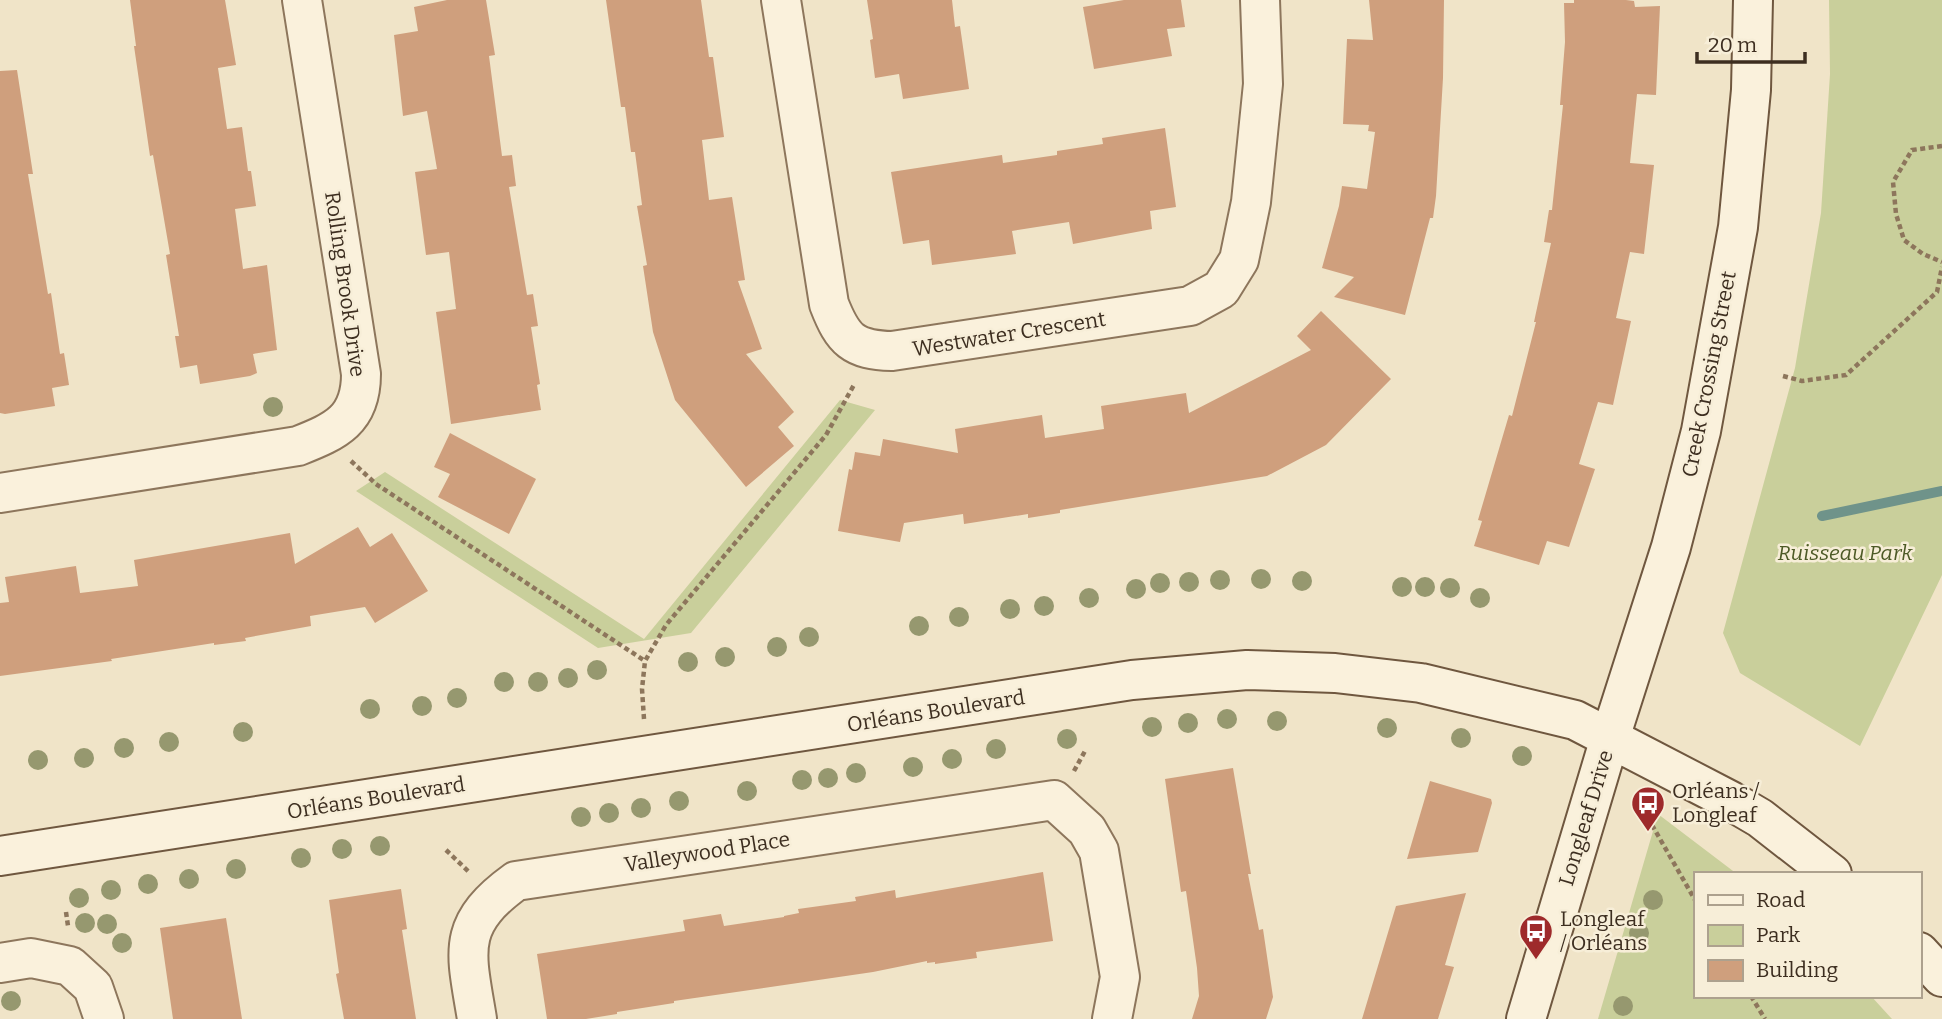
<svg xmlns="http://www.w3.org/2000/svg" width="1942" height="1019" viewBox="0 0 1942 1019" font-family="Bitter,serif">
	<rect width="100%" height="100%" fill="#f0e4c8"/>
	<path fill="#c9cf9b" d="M1829,0H1942V575L1860,746L1740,673L1723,633L1795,368L1821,213L1830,74Z
		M840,400L875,410L691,633L598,648L356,491L385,472L644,639Z
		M1658,814L1737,874H1695V996H1871L1892,1019H1598Z"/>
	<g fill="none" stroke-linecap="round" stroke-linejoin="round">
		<path stroke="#6f938a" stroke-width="10" d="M1822,516L1942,491"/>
	</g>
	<path fill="#cf9f7d" d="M130,0H225L236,65L218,68L227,129L242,127L248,171H251L256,206L235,209L243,269L267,265L277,350L253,354L257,373L250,376L200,384L197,365L180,368L175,336H179L166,255L170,254L153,155L150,156L134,46H136Z
		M447,0H486L495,55L489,56L502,156L512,155L516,186L509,187L527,295L533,294L538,326L531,327L540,384L537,385L541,410L451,424L436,312L456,309L449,252L426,255L415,172L437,169L427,111L403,116L394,35L418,31L414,7Z
		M606,0H701L709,57H713L724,137L702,140L709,200L732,197L745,280L738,281L762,349L746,354L794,412L778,427L794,446L746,487L675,400L653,332L643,266L647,265L637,206L642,205L635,152H631L625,107H621Z
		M867,0H952L955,27L960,26L969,89L903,99L899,74L875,78L870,40L873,39Z
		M1124,0H1181L1185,27L1167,29L1172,56L1094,69L1083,7Z
		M1369,0H1444L1443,78L1436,196L1433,218H1430L1405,315L1334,297L1354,277L1322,268L1339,206L1342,186L1367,189L1375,132L1368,131L1369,125L1343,124L1347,39L1373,40Z
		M1574,0H1626L1634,1L1635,7L1660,6L1656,95L1637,94L1630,163L1654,165L1644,254L1630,252L1616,318L1631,321L1613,405L1598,402L1579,464L1595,469L1569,547L1547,541L1539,565L1474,546L1482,521L1478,520L1509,415L1512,416L1536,322H1534L1551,243L1544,242L1549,210H1552L1563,105H1560L1565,42L1564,3H1574Z
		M17,70L33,174H28L48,294L51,293L60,354L64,353L69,385L52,388L55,406L5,414L0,413V71Z
		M1165,128L1176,207L1150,211L1152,229L1073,244L1069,222L1012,231L1016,254L932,265L929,240L903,244L891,172L1002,155L1003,163L1057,155V151L1103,144L1102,138Z
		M1321,311L1391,379L1326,445L1267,476L1060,510V513L1028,518V514L964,524L963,514L904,523L900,542L838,531L849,469L852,470L855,452L880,456L883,439L958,453L955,429L1042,415L1045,438L1104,429L1101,406L1186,393L1189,413L1311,350L1297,336Z
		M450,433L536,479L509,534L438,497L450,474L434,467Z
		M358,527L370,547L392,533L428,591L375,623L365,607L310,616L311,626L245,638L246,641L214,645V643L111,659L112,661L0,676V603L9,602L5,577L76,566L80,593L138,586L134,560L290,533L295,564Z
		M1233,768L1251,874H1248L1259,930L1263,929L1273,997L1266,1019H1192L1199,996L1197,968L1186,891L1181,892L1165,779Z
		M1430,781L1491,799L1492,803L1478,852L1407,859Z
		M1043,872L1053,941L976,952L977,958L935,964V962L927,963V961L873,972L674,1001V1003L617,1012V1014L586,1019H547L537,954L685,931L683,920L721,914L724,926L784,917V916L799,913L798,909L856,901L855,897L895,890L896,898Z
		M401,889L407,929L402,930L416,1019H344L336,974L339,973L329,900Z
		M1466,893L1445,965L1454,967L1438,1019H1362L1396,906Z
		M226,918L242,1019H173L160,928Z"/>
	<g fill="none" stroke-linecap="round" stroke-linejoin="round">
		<g stroke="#8d765c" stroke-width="42">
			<path id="street" d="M781,0L829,304C843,340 853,350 892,351L1190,306L1221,289L1239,260L1251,202L1263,84L1260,0
				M0,493L298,446C336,431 361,420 361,374L302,0
				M0,963L31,958L70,966L93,987L104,1019
				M477,1019C466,952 455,925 516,881L1054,800L1087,830L1099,851L1120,977L1112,1019"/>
		</g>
		<g stroke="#6f573f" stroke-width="42">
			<path id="secondary" d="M0,856L1132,680L1247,670L1335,673L1421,683L1575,720L1731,801L1760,818L1832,874
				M1919,952L1942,977
				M1526,1019L1610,738L1671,547L1701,431L1738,227L1751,90L1753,0"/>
		</g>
		<path stroke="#8d765c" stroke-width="4.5" stroke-dasharray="5 3.5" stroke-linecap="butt" d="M1942,146L1912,150L1893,182L1896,214L1904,240L1923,254L1942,262
			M1783,376L1802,381L1846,375L1937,292L1942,267
			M351,461L376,484L645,661
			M644,719L642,689L645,661L666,625L826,435L855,383
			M1074,771L1085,751
			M1652,825L1695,900
			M446,850L469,872
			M66,912L68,926
			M1751,996L1765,1019"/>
		<use href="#street" stroke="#faf1dc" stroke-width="38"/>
		<use href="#secondary" stroke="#faf1dc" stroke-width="38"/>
	</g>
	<g fill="#96986f">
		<circle cx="273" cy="407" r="10"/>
		<circle cx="1261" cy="579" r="10"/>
		<circle cx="1220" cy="580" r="10"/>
		<circle cx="1302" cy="581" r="10"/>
		<circle cx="1189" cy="582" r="10"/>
		<circle cx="1160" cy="583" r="10"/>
		<circle cx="1402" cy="587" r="10"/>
		<circle cx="1425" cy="587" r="10"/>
		<circle cx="1450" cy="588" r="10"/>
		<circle cx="1136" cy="589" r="10"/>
		<circle cx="1089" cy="598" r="10"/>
		<circle cx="1480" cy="598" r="10"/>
		<circle cx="1044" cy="606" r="10"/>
		<circle cx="1010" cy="609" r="10"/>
		<circle cx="959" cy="617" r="10"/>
		<circle cx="919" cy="626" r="10"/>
		<circle cx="809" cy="637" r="10"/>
		<circle cx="777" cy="647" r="10"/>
		<circle cx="725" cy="657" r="10"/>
		<circle cx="688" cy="662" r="10"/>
		<circle cx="597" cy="670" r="10"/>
		<circle cx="568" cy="678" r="10"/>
		<circle cx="504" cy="682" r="10"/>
		<circle cx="538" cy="682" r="10"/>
		<circle cx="457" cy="698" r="10"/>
		<circle cx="422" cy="706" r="10"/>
		<circle cx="370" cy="709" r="10"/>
		<circle cx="1227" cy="719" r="10"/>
		<circle cx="1277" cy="721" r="10"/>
		<circle cx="1188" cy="723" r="10"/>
		<circle cx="1152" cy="727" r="10"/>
		<circle cx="1387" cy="728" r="10"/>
		<circle cx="243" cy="732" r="10"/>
		<circle cx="1461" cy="738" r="10"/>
		<circle cx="1067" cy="739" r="10"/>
		<circle cx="169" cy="742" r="10"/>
		<circle cx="124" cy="748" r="10"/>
		<circle cx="996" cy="749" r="10"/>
		<circle cx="1522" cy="756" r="10"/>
		<circle cx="84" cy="758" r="10"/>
		<circle cx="952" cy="759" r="10"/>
		<circle cx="38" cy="760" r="10"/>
		<circle cx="913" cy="767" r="10"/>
		<circle cx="856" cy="773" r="10"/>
		<circle cx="828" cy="778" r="10"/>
		<circle cx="802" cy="780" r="10"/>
		<circle cx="747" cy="791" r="10"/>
		<circle cx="679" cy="801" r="10"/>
		<circle cx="641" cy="808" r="10"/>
		<circle cx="609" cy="813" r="10"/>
		<circle cx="581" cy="817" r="10"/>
		<circle cx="380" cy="846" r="10"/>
		<circle cx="342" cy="849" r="10"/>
		<circle cx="301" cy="858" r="10"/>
		<circle cx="236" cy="869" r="10"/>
		<circle cx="189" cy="879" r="10"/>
		<circle cx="148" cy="884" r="10"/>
		<circle cx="111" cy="890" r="10"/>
		<circle cx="79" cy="898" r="10"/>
		<circle cx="1653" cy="900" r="10"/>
		<circle cx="85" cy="923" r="10"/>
		<circle cx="107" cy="924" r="10"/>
		<circle cx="1639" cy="933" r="10"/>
		<circle cx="122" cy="943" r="10"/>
		<circle cx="11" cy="1001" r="10"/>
		<circle cx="1623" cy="1006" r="10"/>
	</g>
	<defs>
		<g id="bus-pin" transform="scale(1.75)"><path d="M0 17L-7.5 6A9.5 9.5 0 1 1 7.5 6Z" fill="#9e2a2b" stroke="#f7eed8"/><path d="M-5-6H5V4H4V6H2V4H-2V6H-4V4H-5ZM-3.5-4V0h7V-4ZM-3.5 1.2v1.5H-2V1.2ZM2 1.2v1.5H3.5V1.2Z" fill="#fff"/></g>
	</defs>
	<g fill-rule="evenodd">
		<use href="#bus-pin" x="1648" y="803"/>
		<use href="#bus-pin" x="1536" y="931"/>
	</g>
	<g text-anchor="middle" stroke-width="5" stroke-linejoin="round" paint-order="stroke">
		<g font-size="21" fill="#3d2e20" stroke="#f7eed8">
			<text transform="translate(345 284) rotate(82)" y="7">Rolling Brook Drive</text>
			<text transform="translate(1009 334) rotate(-9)" y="7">Westwater Crescent</text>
			<text transform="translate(1709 374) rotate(-79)" y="7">Creek Crossing Street</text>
			<text transform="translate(936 711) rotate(-9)" y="7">Orléans Boulevard</text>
			<text transform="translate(376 798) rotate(-9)" y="7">Orléans Boulevard</text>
			<text transform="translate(1586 818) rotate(-73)" y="7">Longleaf Drive</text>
			<text transform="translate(707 852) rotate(-9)" y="7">Valleywood Place</text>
		</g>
		<g font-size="21" font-style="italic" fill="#4d5a26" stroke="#f7eed8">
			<text x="1845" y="560">Ruisseau Park</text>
		</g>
		<g font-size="21" fill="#3d2e20" stroke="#f7eed8" text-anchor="start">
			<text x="1672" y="798">Orléans /<tspan x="1672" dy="24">Longleaf</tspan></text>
			<text x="1560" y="926">Longleaf<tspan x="1560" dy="24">/ Orléans</tspan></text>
		</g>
	</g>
	<rect x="1694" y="872" width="228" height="126" fill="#f7eed8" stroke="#ada18e" stroke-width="2"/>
	<rect x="1708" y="895" width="35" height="10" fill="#faf1dc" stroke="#ada18e" stroke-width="2"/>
	<text x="1756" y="907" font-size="21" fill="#3d2e20">Road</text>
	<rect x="1708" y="925" width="35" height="21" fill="#c9cf9b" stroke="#ada18e" stroke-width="2"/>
	<text x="1756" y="942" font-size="21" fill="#3d2e20">Park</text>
	<rect x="1708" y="960" width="35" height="21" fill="#cf9f7d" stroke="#ada18e" stroke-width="2"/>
	<text x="1756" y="977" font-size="21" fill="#3d2e20">Building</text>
	<path d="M1697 52v10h108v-10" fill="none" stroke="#3d2e20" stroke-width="3.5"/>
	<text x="1708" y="52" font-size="21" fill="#3d2e20" stroke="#f7eed8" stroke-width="5" paint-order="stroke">20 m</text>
</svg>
